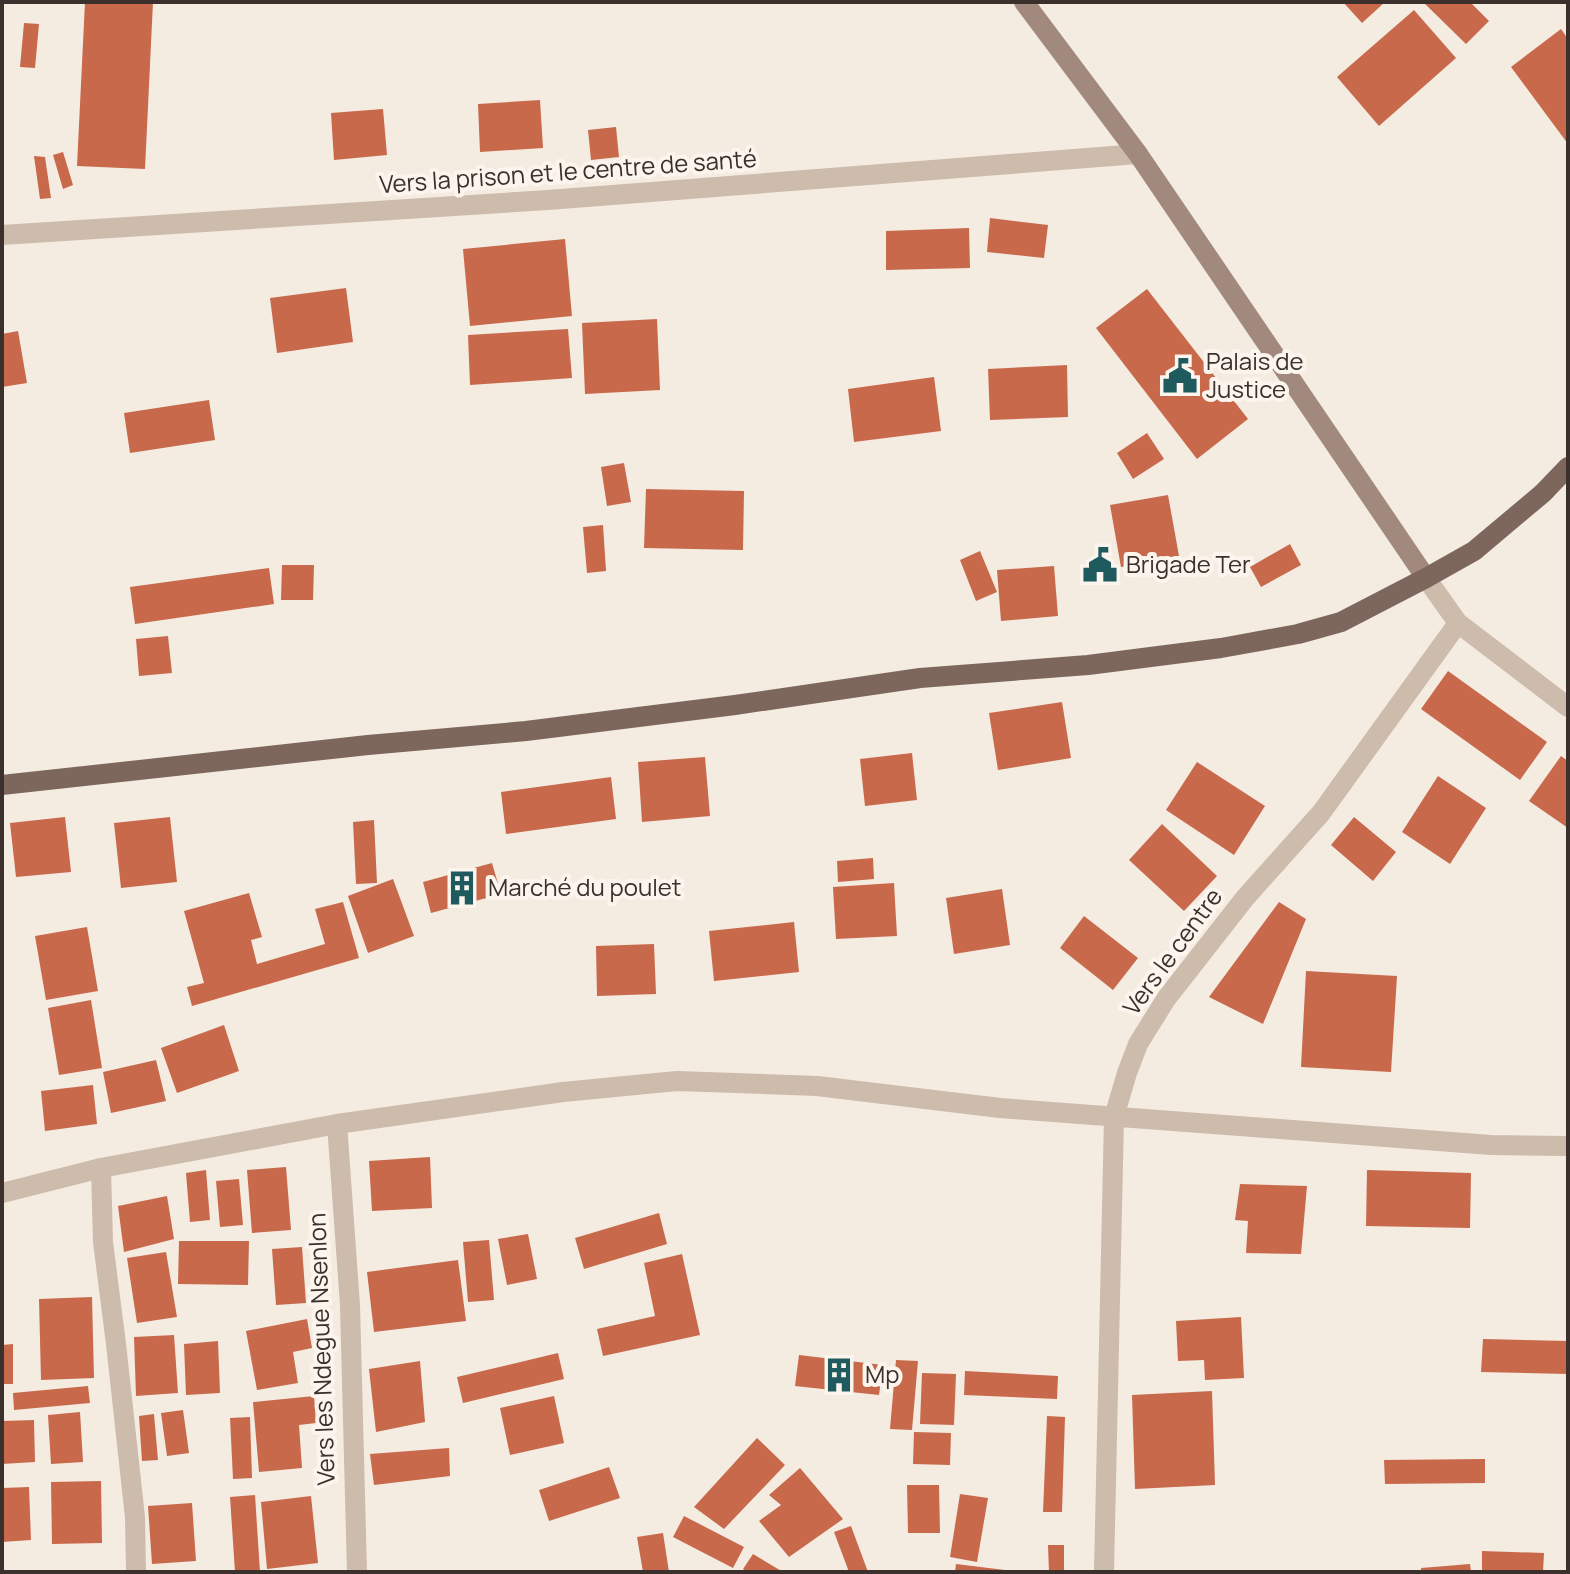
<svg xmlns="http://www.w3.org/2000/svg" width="1570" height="1574" viewBox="0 0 1570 1574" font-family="Manrope,sans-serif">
	<rect width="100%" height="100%" fill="#f4ebe1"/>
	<path fill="#c8694b" d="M85,2H153L145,169L77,166Z
		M1343,2H1385L1362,23Z
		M1423,2H1470L1489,21L1466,44Z
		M1414,10L1456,58L1379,126L1337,77Z
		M24,23L39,24L35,68L20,67Z
		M1561,29L1568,39V144L1511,67Z
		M540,100L543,148L480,152L478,104Z
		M383,109L387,155L334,160L331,113Z
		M616,127L619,157L591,160L588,130Z
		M63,152L73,185L63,189L53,155Z
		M34,156L45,157L51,198L40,199Z
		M990,218L1048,225L1044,258L987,252Z
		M969,228L970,268L886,270V231Z
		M565,239L572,316L470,326L463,249Z
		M346,288L353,342L277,353L270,298Z
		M1147,289L1248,419L1197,459L1096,328Z
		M657,319L660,390L585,394L582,323Z
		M568,329L572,378L470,385L468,335Z
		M18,331L27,383L2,387V334Z
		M1067,365L1068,417L990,420L988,369Z
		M934,377L941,431L854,442L848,389Z
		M209,400L215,440L130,453L124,413Z
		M1147,433L1164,459L1133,479L1117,453Z
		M624,463L631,502L607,506L601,467Z
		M646,489L744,491L743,550L644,548Z
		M1168,495L1179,556L1121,567L1110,505Z
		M603,525L606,571L587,573L583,527Z
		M1290,544L1301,565L1261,587L1250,567Z
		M980,551L997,592L976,601L960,560Z
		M282,565H314L313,600H281Z
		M1054,566L1058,616L1001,621L997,570Z
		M269,568L274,604L135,624L130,587Z
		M168,636L172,673L139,676L136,639Z
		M1448,671L1547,742L1520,780L1421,709Z
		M1062,702L1071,758L998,770L989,713Z
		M912,753L917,800L865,806L860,759Z
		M1561,756L1568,761V828L1529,801Z
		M705,757L710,816L642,822L638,762Z
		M1197,762L1265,806L1234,855L1166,810Z
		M1438,776L1486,808L1450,864L1402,832Z
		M611,777L616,819L506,834L501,792Z
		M65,817L71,872L16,877L10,823Z
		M170,817L177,882L121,888L114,823Z
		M1354,817L1396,852L1373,881L1331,845Z
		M374,820L377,883L356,884L353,822Z
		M1162,824L1217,876L1184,911L1129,860Z
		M873,858L874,879L838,882L837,861Z
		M492,863L501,894L431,913L423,882Z
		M393,879L414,936L368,953L348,896Z
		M894,883L897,936L836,939L833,887Z
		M1002,889L1010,945L954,954L946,898Z
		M249,893L262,937L251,940L257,964L325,944L315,909L343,902L359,958L192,1006L187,987L204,983L184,911Z
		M1279,902L1306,919L1263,1024L1209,997Z
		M1084,916L1138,958L1113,990L1060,948Z
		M794,922L799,972L714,981L709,931Z
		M87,927L98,991L46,1000L35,936Z
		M654,944L656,994L597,996L596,946Z
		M1306,971L1397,976L1391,1072L1301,1067Z
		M91,1000L102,1068L59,1075L48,1008Z
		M224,1025L239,1071L177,1093L161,1048Z
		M156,1060L166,1101L111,1113L103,1072Z
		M93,1085L97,1124L45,1131L41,1091Z
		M430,1157L432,1208L372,1211L369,1161Z
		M286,1167L291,1230L252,1233L247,1170Z
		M206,1170L210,1220L190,1222L186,1173Z
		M1367,1170L1471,1173L1470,1228L1366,1226Z
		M239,1179L243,1225L220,1227L216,1181Z
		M1240,1184L1307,1186L1301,1254L1246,1253L1248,1221L1235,1220Z
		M167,1196L174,1239L124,1252L118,1206Z
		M659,1213L667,1244L584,1269L575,1238Z
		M528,1234L537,1279L507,1285L498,1239Z
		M489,1240L494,1300L468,1302L463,1242Z
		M179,1241H249L248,1285L178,1284Z
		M302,1247L306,1303L276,1305L272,1249Z
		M166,1252L177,1317L137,1323L127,1258Z
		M682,1254L700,1335L603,1356L597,1329L655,1316L644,1263Z
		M458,1260L466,1321L374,1332L367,1272Z
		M92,1297L94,1378L41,1380L39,1299Z
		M1241,1317L1244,1378L1205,1380L1204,1360L1178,1361L1176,1321Z
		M307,1319L312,1348L293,1352L298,1383L257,1390L246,1331Z
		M174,1335L178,1393L136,1396L134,1337Z
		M1483,1339L1568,1341V1374L1481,1372Z
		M218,1341L220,1393L186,1395L184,1344Z
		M13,1344V1384H2V1345Z
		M558,1353L564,1379L463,1403L457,1377Z
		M799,1355L883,1365L879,1395L795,1386Z
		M896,1360L918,1361L912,1430L890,1429Z
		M420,1361L425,1422L376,1432L369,1369Z
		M965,1371L1058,1376L1057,1399L964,1395Z
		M922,1373L956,1374L954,1425L920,1424Z
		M88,1386L90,1403L14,1410L13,1393Z
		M1212,1391L1215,1485L1135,1489L1132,1395Z
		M314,1396L316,1423L299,1425L302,1468L259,1472L253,1402Z
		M554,1396L564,1443L510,1455L500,1408Z
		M183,1410L189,1453L167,1456L161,1413Z
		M80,1412L83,1462L51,1464L48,1415Z
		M154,1414L158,1460L142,1461L139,1416Z
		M1047,1416L1065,1417L1062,1512H1043Z
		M250,1417L252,1478L233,1479L230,1418Z
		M34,1420L35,1462L2,1464V1421Z
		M914,1432L951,1433L950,1465L913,1464Z
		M757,1438L785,1465L724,1529L694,1507Z
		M449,1448L450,1476L374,1485L370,1454Z
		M1485,1459V1483L1385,1484L1384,1460Z
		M609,1467L620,1498L549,1521L539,1490Z
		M800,1468L843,1519L789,1557L759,1521L781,1505L769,1495Z
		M101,1481L102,1543L52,1544L51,1482Z
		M907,1485H939L940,1533H908Z
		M29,1487L31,1540L2,1542V1488Z
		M960,1494L988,1498L977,1562L950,1557Z
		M255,1495L260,1572H235L230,1497Z
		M311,1496L318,1563L267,1569L261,1502Z
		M192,1503L196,1561L152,1564L148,1506Z
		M684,1516L744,1547L733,1568L673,1537Z
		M851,1526L868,1572H849L834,1532Z
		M663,1533L669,1572H643L637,1537Z
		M1048,1545H1064V1572H1049Z
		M1482,1551L1544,1553L1543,1572H1482Z
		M753,1554L783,1572H747L743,1569Z
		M956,1564L1005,1570V1572H955Z
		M1470,1564L1471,1572H1421V1568Z"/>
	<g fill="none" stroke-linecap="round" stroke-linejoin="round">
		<path stroke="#cdbbac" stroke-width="20" d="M2,235L548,200L1138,154
			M1426,578L1458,623L1568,707
			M337,1124L350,1305L357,1572
			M101,1168L103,1242L116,1344L135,1517L136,1572
			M2,1193L101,1168L337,1124L563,1092L677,1081L817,1086L1000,1108L1491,1145L1568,1146
			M1104,1572L1114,1117L1127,1073L1138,1044L1166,999L1245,898L1321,813L1458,623"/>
		<path stroke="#a18a7d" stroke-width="20" d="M1024,2L1138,154L1426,578"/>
		<path stroke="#7d675c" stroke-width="20" d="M2,785L368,745L526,731L735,705L920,678L1088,665L1221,648L1298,634L1341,622L1426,578L1474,551L1543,493L1568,467"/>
	</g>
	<defs>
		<g id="civic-bare" transform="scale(2.76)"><path d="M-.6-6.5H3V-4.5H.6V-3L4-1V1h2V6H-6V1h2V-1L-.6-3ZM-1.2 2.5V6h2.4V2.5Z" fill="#1f5a5e" stroke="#fbf5ee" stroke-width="2.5" paint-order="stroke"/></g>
		<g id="building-bare" transform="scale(2.76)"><path d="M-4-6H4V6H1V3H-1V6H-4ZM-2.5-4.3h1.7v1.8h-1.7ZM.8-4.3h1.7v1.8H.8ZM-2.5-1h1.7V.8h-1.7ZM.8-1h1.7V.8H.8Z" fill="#1f5a5e" stroke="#fbf5ee" stroke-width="2.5" paint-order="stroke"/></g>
	</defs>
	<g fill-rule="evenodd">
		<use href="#civic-bare" x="1180" y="376"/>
		<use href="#civic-bare" x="1100" y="565"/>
		<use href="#building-bare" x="462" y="888"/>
		<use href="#building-bare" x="839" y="1375"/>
	</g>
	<g text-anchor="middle" stroke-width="8" stroke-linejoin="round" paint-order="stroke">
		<g font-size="24" fill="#3b302b" stroke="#fbf5ee">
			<text transform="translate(568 172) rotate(-4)" y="8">Vers la prison et le centre de santé</text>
			<text transform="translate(1173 952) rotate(-54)" y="8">Vers le centre</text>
			<text transform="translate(322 1349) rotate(-92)" y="8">Vers les Ndegue Nsenlon</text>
		</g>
		<g font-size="24" fill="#3b302b" stroke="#fbf5ee" text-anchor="start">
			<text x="1206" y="370">Palais de<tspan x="1206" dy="28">Justice</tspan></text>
			<text x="1126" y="573">Brigade Ter</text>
			<text x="488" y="896">Marché du poulet</text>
			<text x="865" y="1383">Mp</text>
		</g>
	</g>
	<rect width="1570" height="1574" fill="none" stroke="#3b302b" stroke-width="8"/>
</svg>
